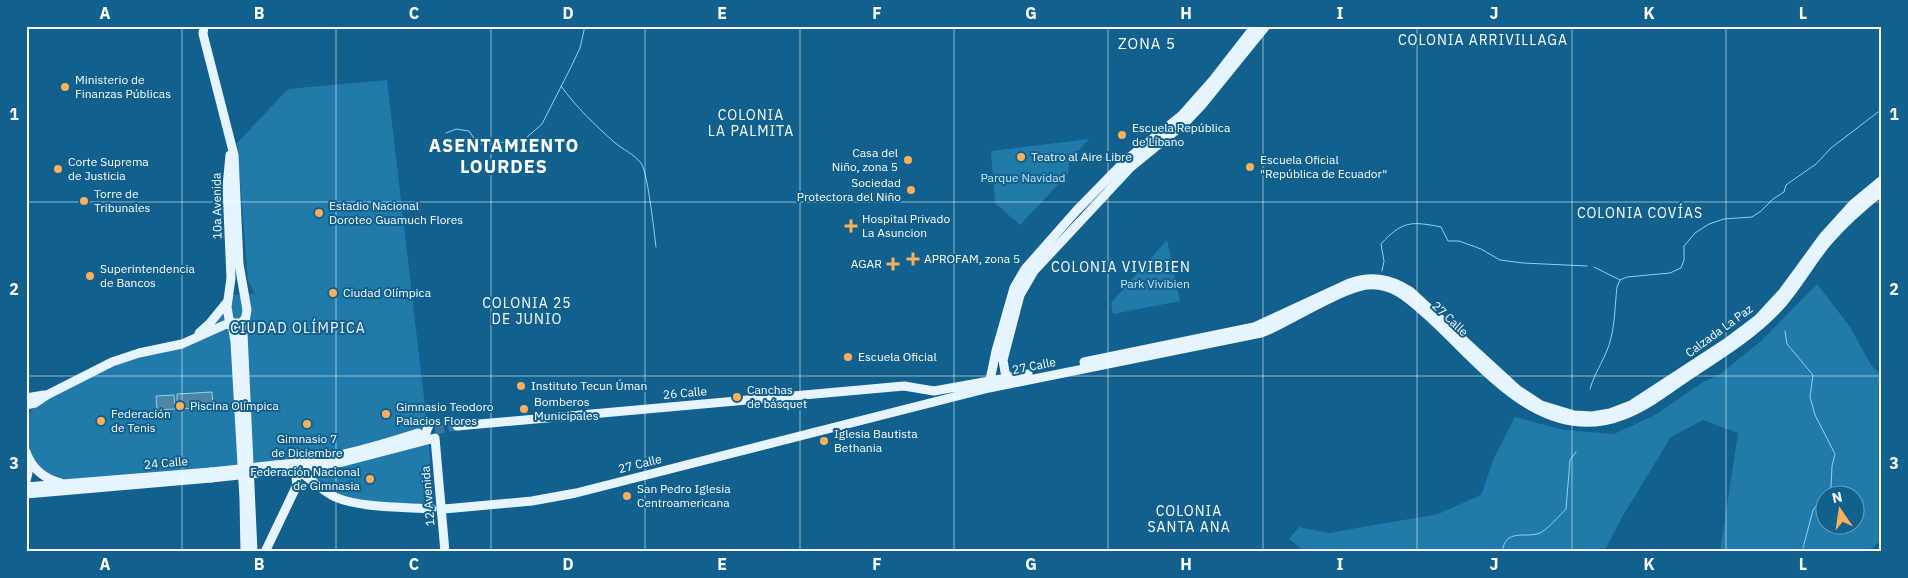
<svg xmlns="http://www.w3.org/2000/svg" width="1908" height="578" viewBox="0 0 1908 578" font-family="'IBM Plex Sans',sans-serif">
	<rect width="100%" height="100%" fill="#12608d"/>
	<path fill="#217baa" fill-rule="evenodd" d="M387,80L427,424L434,507L360,502L336,495L301,471L67,482C60,480 51,477 45,473C24,457 19,426 35,405L130,357L183,346L213,318L231,295L255,294L248,280L237,143L288,89Z
		M1089,139L1079,150L1070,156L1068,174L1020,225L995,203L991,151Z
		M1167,240L1180,301L1113,314L1111,303Z
		M1817,284L1850,327L1871,365L1882,376V539L1868,552H1720L1738,433L1703,420L1671,437L1622,517L1604,552H1306L1289,539L1299,527L1329,533L1438,514L1481,495L1494,458L1515,417L1564,430L1614,434L1655,415L1703,382L1719,375L1762,340ZM1826,496H1856V526H1826Z"/>
	<path fill="#4d86a5" stroke="#8dd2f5" d="M212,392L213,407L177,409V394Z
		M174,395L175,409L157,410L156,396Z"/>
	<g fill="none" stroke-linecap="round" stroke-linejoin="round">
		<path stroke="#8dd2f5" stroke-width="1" d="M561,86C576,107 595,125 614,142C622,149 634,154 641,163C648,173 654,232 656,247
			M446,133L456,129L469,131L478,144L506,142L526,138L542,124L571,67L580,48L585,26
			M1594,267L1620,280
			M1382,271L1384,261L1381,244C1402,221 1411,221 1441,227L1448,241H1459L1481,249L1500,260L1523,263L1587,266
			M1785,331L1787,344L1813,375L1810,397L1815,415L1835,454L1832,466L1831,487L1813,510L1802,552
			M1590,389C1595,371 1607,356 1611,338C1615,322 1615,304 1617,287L1620,280L1627,277L1670,273L1681,268L1684,260V246L1695,233L1709,224L1724,219L1752,217L1761,211L1773,199L1784,192L1786,185L1816,164L1831,148L1882,109
			M1502,552C1506,527 1524,539 1540,533C1547,530 1560,515 1566,509L1570,460L1576,452"/>
		<path stroke="#36789e" stroke-width="9" stroke-dasharray="9 4.5" stroke-linecap="butt" d="M422,432L457,426"/>
		<path stroke="#e5f4ff" stroke-width="9" d="M204,26L203,34L234,155L239,264L247,310L243,333L253,552
			M230,155L227,187L231,278L227,307L229,319L232,323H241L245,319
			M232,323L235,342L244,499L245,552
			M199,333L210,323L227,302
			M1084,362L1254,327L1347,284C1371,275 1389,278 1410,291L1518,390L1541,405L1574,415L1592,416L1610,413L1631,405L1726,343L1758,319L1783,292L1824,236L1853,204L1882,180
			M1012,380L1008,377L1005,372L1003,360L1020,295L1034,271L1131,167L1185,123L1202,105L1266,26
			M989,385L996,351L1014,288L1025,269L1077,210L1125,161L1182,115L1213,80L1255,26
			M26,398L44,395
			M26,405L35,403L47,395L112,362L139,353L182,344L231,322
			M457,426L904,386L934,391L1028,374
			M417,439L425,435L429,425
			M26,452C32,469 45,479 61,483
			M26,464L28,473L26,481
			M276,465C325,461 371,448 418,433
			M296,470C310,477 320,490 335,497C360,508 404,507 432,509
			M276,471L343,462L435,438L445,552
			M26,487L211,472
			M26,494L211,478
			M444,509L532,501L576,493L989,388L1261,333L1271,329C1294,318 1345,287 1368,285C1393,283 1409,299 1427,315C1481,363 1540,448 1624,415C1647,406 1668,390 1688,376C1720,355 1753,335 1779,307C1798,286 1811,261 1829,240C1845,222 1863,206 1882,191
			M265,552L297,485L295,470"/>
		<path stroke="#e5f4ff" stroke-width="9" d="M211,472L276,465
			M211,478L276,471"/>
	</g>
	<path fill="none" stroke="#fff" stroke-width="1" stroke-opacity="0.55" d="M182,26V552M336,26V552M491,26V552M645,26V552M800,26V552M954,26V552M1108,26V552M1263,26V552M1417,26V552M1572,26V552M1726,26V552M26,202H1882M26,376H1882"/>
	<g fill="#ffaf5b" stroke="#12608d" stroke-width="2">
		<circle cx="65" cy="87" r="5"/>
		<circle cx="1122" cy="135" r="5"/>
		<circle cx="1021" cy="157" r="5"/>
		<circle cx="908" cy="160" r="5"/>
		<circle cx="1250" cy="167" r="5"/>
		<circle cx="58" cy="169" r="5"/>
		<circle cx="911" cy="190" r="5"/>
		<circle cx="84" cy="201" r="5"/>
		<circle cx="319" cy="213" r="5"/>
		<path d="M848.5 218.5h5v5h5v5h-5v5h-5v-5h-5v-5h5z"/>
		<path d="M910.5 251.5h5v5h5v5h-5v5h-5v-5h-5v-5h5z"/>
		<path d="M890.5 256.5h5v5h5v5h-5v5h-5v-5h-5v-5h5z"/>
		<circle cx="90" cy="276" r="5"/>
		<circle cx="333" cy="293" r="5"/>
		<circle cx="848" cy="357" r="5"/>
		<circle cx="521" cy="386" r="5"/>
		<circle cx="737" cy="397" r="5"/>
		<circle cx="180" cy="406" r="5"/>
		<circle cx="524" cy="409" r="5"/>
		<circle cx="386" cy="414" r="5"/>
		<circle cx="101" cy="421" r="5"/>
		<circle cx="307" cy="424" r="5"/>
		<circle cx="824" cy="441" r="5"/>
		<circle cx="370" cy="479" r="5"/>
		<circle cx="627" cy="496" r="5"/>
	</g>
	<g text-anchor="middle" stroke-width="4" stroke-linejoin="round" paint-order="stroke">
		<g font-size="12" fill="#fff" stroke="#12608d" text-anchor="start">
			<text x="75" y="84">Ministerio de<tspan x="75" dy="14">Finanzas Públicas</tspan></text>
			<text x="1132" y="132">Escuela República<tspan x="1132" dy="14">de Líbano</tspan></text>
			<text x="898" y="157" text-anchor="end">Casa del<tspan x="898" dy="14">Niño, zona 5</tspan></text>
			<text x="1031" y="161">Teatro al Aire Libre</text>
			<text x="1260" y="164">Escuela Oficial<tspan x="1260" dy="14">"República de Ecuador"</tspan></text>
			<text x="68" y="166">Corte Suprema<tspan x="68" dy="14">de Justicia</tspan></text>
			<text x="901" y="187" text-anchor="end">Sociedad<tspan x="901" dy="14">Protectora del Niño</tspan></text>
			<text x="94" y="198">Torre de<tspan x="94" dy="14">Tribunales</tspan></text>
			<text x="329" y="210">Estadio Nacional<tspan x="329" dy="14">Doroteo Guamuch Flores</tspan></text>
			<text x="862" y="223">Hospital Privado<tspan x="862" dy="14">La Asuncion</tspan></text>
			<text x="924" y="263">APROFAM, zona 5</text>
			<text x="882" y="268" text-anchor="end">AGAR</text>
			<text x="100" y="273">Superintendencia<tspan x="100" dy="14">de Bancos</tspan></text>
			<text x="343" y="297">Ciudad Olímpica</text>
			<text x="858" y="361">Escuela Oficial</text>
			<text x="531" y="390">Instituto Tecun Úman</text>
			<text x="747" y="394">Canchas<tspan x="747" dy="14">de básquet</tspan></text>
			<text x="534" y="406">Bomberos<tspan x="534" dy="14">Municipales</tspan></text>
			<text x="190" y="410">Piscina Olímpica</text>
			<text x="396" y="411">Gimnasio Teodoro<tspan x="396" dy="14">Palacios Flores</tspan></text>
			<text x="111" y="418">Federación<tspan x="111" dy="14">de Tenis</tspan></text>
			<text x="834" y="438">Iglesia Bautista<tspan x="834" dy="14">Bethania</tspan></text>
			<text x="307" y="443" text-anchor="middle">Gimnasio 7<tspan x="307" dy="14">de Diciembre</tspan></text>
			<text x="360" y="476" text-anchor="end">Federación Nacional<tspan x="360" dy="14">de Gimnasia</tspan></text>
			<text x="637" y="493">San Pedro Iglesia<tspan x="637" dy="14">Centroamericana</tspan></text>
		</g>
		<g font-size="12" fill="#c2e8fc" stroke="#12608d">
			<text x="1023" y="182">Parque Navidad</text>
			<text x="1155" y="288">Park Vivibien</text>
		</g>
		<g font-size="12" fill="#fff" stroke="#12608d">
			<text transform="translate(217 206) rotate(-91)" y="4">10a Avenida</text>
			<text transform="translate(1450 319) rotate(43)" y="4">27 Calle</text>
			<text transform="translate(1719 331) rotate(-36)" y="4">Calzada La Paz</text>
			<text transform="translate(1034 366) rotate(-11)" y="4">27 Calle</text>
			<text transform="translate(685 393) rotate(-5)" y="4">26 Calle</text>
			<text transform="translate(166 463) rotate(-5)" y="4">24 Calle</text>
			<text transform="translate(640 464) rotate(-14)" y="4">27 Calle</text>
			<text transform="translate(428 496) rotate(-95)" y="4">12 Avenida</text>
		</g>
		<g font-size="14" letter-spacing="1" fill="#fff" stroke="#12608d">
			<text x="1483" y="45">COLONIA ARRIVILLAGA</text>
			<text x="751" y="120">COLONIA<tspan x="751" dy="16">LA PALMITA</tspan></text>
			<text x="1640" y="218">COLONIA COVÍAS</text>
			<text x="1121" y="272">COLONIA VIVIBIEN</text>
			<text x="527" y="308">COLONIA 25<tspan x="527" dy="16">DE JUNIO</tspan></text>
			<text x="298" y="333">CIUDAD OLÍMPICA</text>
			<text x="1189" y="516">COLONIA<tspan x="1189" dy="16">SANTA ANA</tspan></text>
		</g>
		<g font-size="15" letter-spacing="1" fill="#fff" stroke="#12608d">
			<text x="1147" y="49">ZONA 5</text>
		</g>
		<g font-size="18" font-weight="bold" letter-spacing="1" fill="#fff" stroke="#12608d">
			<text x="504" y="152">ASENTAMIENTO<tspan x="504" dy="21">LOURDES</tspan></text>
		</g>
	</g>
	<rect width="1908" height="578" fill="none" stroke="#12608d" stroke-width="55"/>
	<g transform="translate(1840 510) rotate(347)"><circle r="24" fill="#12608d" stroke="#71a0bb"/>
	<path d="M0-4L9 19L0 12L-9 19Z" fill="#ffaf5b"/>
	<text y="-8" font-size="14" font-weight="bold" text-anchor="middle" fill="#ffffff">N</text>
	</g>
	<rect x="28" y="28" width="1852" height="522" fill="none" stroke="#fff" stroke-width="2"/>
	<g font-size="16" text-anchor="middle" font-weight="bold" fill="#fff">
		<text x="105" y="19">A</text>
		<text x="259" y="19">B</text>
		<text x="414" y="19">C</text>
		<text x="568" y="19">D</text>
		<text x="722" y="19">E</text>
		<text x="877" y="19">F</text>
		<text x="1031" y="19">G</text>
		<text x="1186" y="19">H</text>
		<text x="1340" y="19">I</text>
		<text x="1494" y="19">J</text>
		<text x="1649" y="19">K</text>
		<text x="1803" y="19">L</text>
		<text x="14" y="120">1</text>
		<text x="1894" y="120">1</text>
		<text x="14" y="295">2</text>
		<text x="1894" y="295">2</text>
		<text x="14" y="469">3</text>
		<text x="1894" y="469">3</text>
		<text x="105" y="570">A</text>
		<text x="259" y="570">B</text>
		<text x="414" y="570">C</text>
		<text x="568" y="570">D</text>
		<text x="722" y="570">E</text>
		<text x="877" y="570">F</text>
		<text x="1031" y="570">G</text>
		<text x="1186" y="570">H</text>
		<text x="1340" y="570">I</text>
		<text x="1494" y="570">J</text>
		<text x="1649" y="570">K</text>
		<text x="1803" y="570">L</text>
	</g>
</svg>
